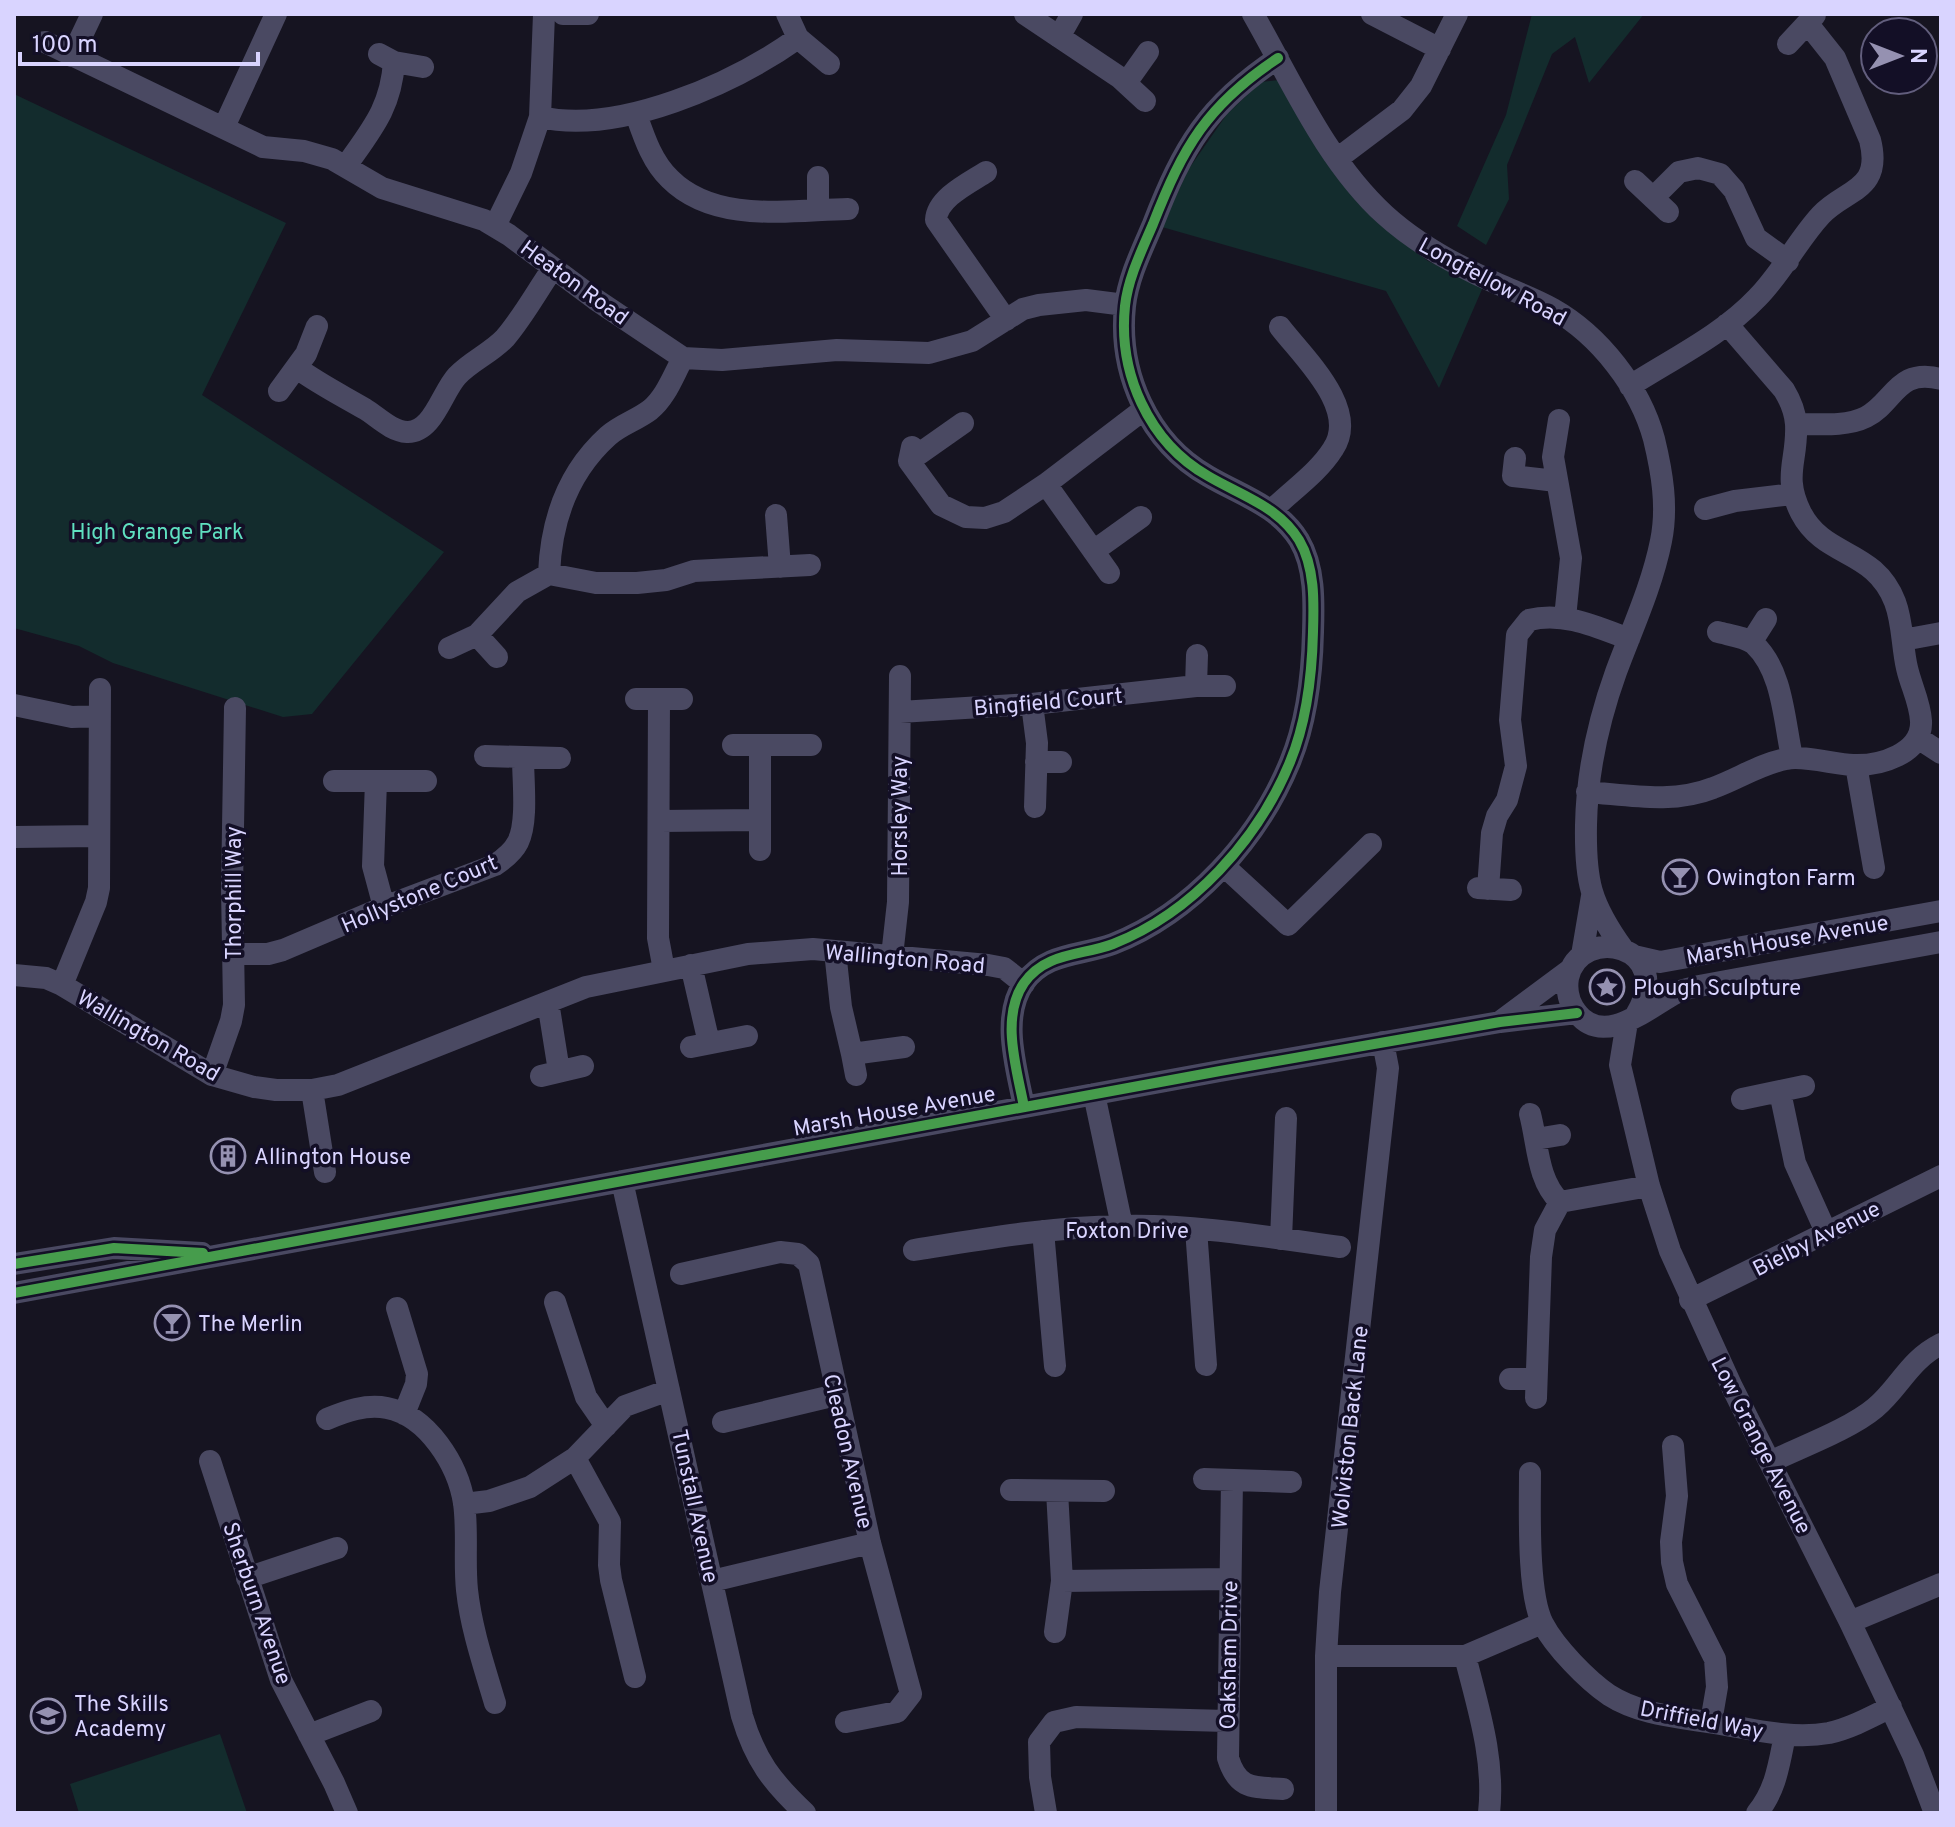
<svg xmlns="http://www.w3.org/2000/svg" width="1955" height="1827" viewBox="0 0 1955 1827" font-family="Overpass,sans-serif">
	<rect width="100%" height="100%" fill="#161421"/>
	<path fill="#132c2d" d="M1532,14H1644L1589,83L1575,37L1552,54L1507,165L1509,199L1486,245L1457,226L1506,115Z
		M1279,80L1386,229L1428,261L1483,287L1439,388L1386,291L1162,227L1188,170L1227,114L1261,82Z
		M14,94L286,223L202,395L444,552L312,714L283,717L113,663L79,646L14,628Z
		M220,1734L247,1813H79L70,1784Z"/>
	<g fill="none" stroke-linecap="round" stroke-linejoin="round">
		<path stroke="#4a4962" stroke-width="22" d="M563,14H588
			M787,14L798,38L829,64
			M1025,14L1119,77L1145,101
			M1253,14C1292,82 1326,161 1385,215C1418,245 1457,266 1498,284C1516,292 1535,299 1553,309C1599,335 1640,387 1654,439C1662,472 1668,507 1661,541C1652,586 1632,629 1616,672C1598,722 1587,772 1586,825C1585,881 1590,903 1623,949
			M1372,14L1440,49
			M1059,37L1072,14
			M45,42L263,147L304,151L332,159L382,188L484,220L509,235L595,299L683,358L722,360L837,350L929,353L972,341L1023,309L1039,305L1086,300L1125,305
			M1788,44L1815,15
			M379,54L394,62L423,67
			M72,56L92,14
			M1126,83L1148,52
			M636,114C644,137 652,162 670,179C715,224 791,210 848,209
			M540,117C619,135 733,84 798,38
			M224,127L276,14
			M1337,159L1402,110L1421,86L1457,14
			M346,166C371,130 391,108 394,62
			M986,172C969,183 937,198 936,220L1006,320
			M1635,181L1668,212
			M1653,198L1679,172L1698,168L1720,174L1734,190L1756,238L1788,261
			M818,209V177
			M495,226L521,173L540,117L544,14
			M297,368C319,384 341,395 365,409C378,417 391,431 407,432C433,433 442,392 457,376C471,361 491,353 505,338C523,317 537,291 553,268
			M1630,386C1672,359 1722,335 1757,298C1782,273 1797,241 1821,215C1845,189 1883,191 1870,140L1835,58L1808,24
			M279,391L306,354L317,326
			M1559,420L1553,457L1571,558L1565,618
			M1796,424C1818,424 1846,427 1866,417C1894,403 1897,367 1941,379
			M912,447L909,461L941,505L966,517L985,518L1004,512L1046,484L1143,410
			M1515,458L1513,476L1556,481
			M909,461L963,423
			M1046,484L1109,573
			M1705,509L1735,501L1792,494
			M1272,510C1291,491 1318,473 1333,449C1360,409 1303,357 1280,327
			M776,515L780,567
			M1095,550L1141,517
			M549,574C551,521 568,472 608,436C620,425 637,420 650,410C666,397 673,376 683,358
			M1718,632C1729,635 1746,637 1754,644C1783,671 1784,721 1792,757
			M477,635L497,657
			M1903,640L1941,633
			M1752,641L1766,619
			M449,648L477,635L517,592L549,574L596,583H637L666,580L694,571L810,565
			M1196,686L1197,655
			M636,699H682
			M659,699L658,938L664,970
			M1032,704L1037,743L1035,807
			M14,705L72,717L99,716
			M900,712L1032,704L1196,686H1225
			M1918,738L1941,753
			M733,745H811
			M485,756L560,758
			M1036,762H1061
			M1856,765L1874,868
			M334,781H426
			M376,781L373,866L384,907
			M1587,792C1629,795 1673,804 1713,788C1738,779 1760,764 1786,759C1802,755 1834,764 1853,765C1879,766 1923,754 1921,721C1920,702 1911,686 1907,668C1902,647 1903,623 1895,602C1874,548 1825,559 1801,513C1782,475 1798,461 1796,424C1795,412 1790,400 1784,390L1727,324
			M660,821L758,820
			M14,837L98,836
			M760,850V745
			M1224,866L1288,925L1371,844
			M1478,888L1511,890
			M1488,889L1492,833L1497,816L1507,800L1516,766L1510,720L1517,635L1529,620C1563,611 1597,627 1629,639
			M835,951L841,1007L852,1054
			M233,954H268L283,950L384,907L495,865C504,859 513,852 518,842C528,822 523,781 523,758
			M1582,955L1592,896
			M892,956L898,902L900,676
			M1634,956L1660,962L1941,911
			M691,965L709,1043
			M14,975L46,978L62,985L212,1075L254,1087L276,1090H312L338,1085L586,987L748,954L813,949L988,965L1004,968L1024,984
			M62,985L96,902L99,888L100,689
			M548,1002L559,1071
			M1636,1015C1678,945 1580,923 1568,978C1566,990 1569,1003 1577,1013C1604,1048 1649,1007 1676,993C1683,989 1692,988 1699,986L1941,942
			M1501,1021L1571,969
			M1627,1022L1620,1065L1649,1186L1670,1251L1732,1387L1850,1622L1913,1755L1935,1813
			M691,1047L747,1036
			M212,1075L231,1021L234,1005L232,888L235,708
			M856,1075L852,1054L904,1047
			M541,1076L583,1066
			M312,1090L325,1172
			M1780,1092L1795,1163L1826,1232
			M1094,1094L1122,1226
			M1742,1099L1804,1086
			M1024,1107C1017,1069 1000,1018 1024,983C1046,952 1081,956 1113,944C1192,913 1258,840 1290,762C1307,721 1312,675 1313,632C1314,602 1315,567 1299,540C1278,506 1240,495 1208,476C1148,442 1118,372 1125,306C1128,278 1142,250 1153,224C1183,147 1207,105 1278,58
			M1530,1114C1538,1144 1537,1180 1560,1202
			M1536,1139L1560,1135
			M622,1181L742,1716C755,1760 772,1782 805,1813
			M1196,1229L1206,1365
			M1043,1231L1055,1366
			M1281,1239L1286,1118
			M914,1250C983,1239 1051,1227 1121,1226C1193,1224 1268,1237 1340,1247
			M14,1264L114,1248L202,1253
			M681,1274L780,1252L798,1254L809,1264L870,1543L911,1694L897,1712L846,1722
			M14,1293L1220,1071L1500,1022L1577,1013
			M1690,1300L1941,1176
			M555,1302L586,1397L606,1426
			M397,1308L417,1374L416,1384L404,1414
			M1510,1379H1536
			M1536,1398L1541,1257L1545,1230L1560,1202L1649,1186
			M327,1419C346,1411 366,1404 387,1408C428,1416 458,1465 464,1503C468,1532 464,1561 467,1590C471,1628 484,1666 495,1703
			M723,1422L836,1395
			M1673,1446L1677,1496L1671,1542L1672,1562L1677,1584L1715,1659L1717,1687L1711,1722
			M575,1458L610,1522L609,1565L611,1580L635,1677
			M210,1461L281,1680L334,1783L347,1813
			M1770,1462C1801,1447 1850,1429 1875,1408C1900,1387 1909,1360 1941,1344
			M1530,1473C1530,1509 1527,1594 1543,1624C1555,1647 1587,1680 1609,1695C1640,1715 1679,1717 1714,1723C1752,1729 1791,1740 1829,1733C1851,1728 1871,1717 1891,1707
			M1204,1479L1291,1482
			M1232,1480L1228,1758C1238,1790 1253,1787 1283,1789
			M1011,1490L1104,1491
			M464,1504L489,1501L530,1487L575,1458L625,1406L669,1390
			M247,1578L337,1548
			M712,1581L870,1543
			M1062,1581L1229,1579
			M1850,1622L1941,1584
			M1055,1632L1062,1581L1057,1491
			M1326,1656H1465L1542,1623
			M1465,1656C1478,1708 1495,1759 1489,1813
			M309,1735L371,1711
			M1046,1813L1040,1777L1039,1742L1054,1722L1076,1717L1227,1721
			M1326,1813V1656L1330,1592L1388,1068L1383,1042
			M1757,1813C1776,1790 1779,1764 1785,1735"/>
		<g stroke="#130f26" stroke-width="15">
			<path id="cycleway" d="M1024,1107C1017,1069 1000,1018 1024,983C1046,952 1081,956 1113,944C1192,913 1258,840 1290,762C1307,721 1312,675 1313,632C1314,602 1315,567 1299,540C1278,506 1240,495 1208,476C1148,442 1118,372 1125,306C1128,278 1142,250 1153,224C1183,147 1207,105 1278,58
				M14,1264L114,1248L203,1253
				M14,1293L1220,1071L1500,1022L1577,1013"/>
		</g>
		<use href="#cycleway" stroke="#469c4c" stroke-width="10"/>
	</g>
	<defs>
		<g id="bar-ring" transform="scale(1.8)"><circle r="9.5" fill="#130f26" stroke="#9591b1" stroke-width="1.5"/><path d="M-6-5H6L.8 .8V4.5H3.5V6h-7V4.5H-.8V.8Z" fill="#9591b1"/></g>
		<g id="sight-ring" transform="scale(1.8)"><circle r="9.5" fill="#130f26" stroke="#9591b1" stroke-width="1.5"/><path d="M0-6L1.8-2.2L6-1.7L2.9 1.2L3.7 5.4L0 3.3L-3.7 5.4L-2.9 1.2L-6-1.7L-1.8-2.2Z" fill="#9591b1"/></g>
		<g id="building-ring" transform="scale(1.8)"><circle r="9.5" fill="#130f26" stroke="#9591b1" stroke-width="1.5"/><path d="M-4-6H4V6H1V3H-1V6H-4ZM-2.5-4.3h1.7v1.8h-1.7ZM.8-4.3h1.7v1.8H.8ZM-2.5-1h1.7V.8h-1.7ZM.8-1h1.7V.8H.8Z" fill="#9591b1"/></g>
		<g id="university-ring" transform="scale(1.8)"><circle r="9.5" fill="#130f26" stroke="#9591b1" stroke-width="1.5"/><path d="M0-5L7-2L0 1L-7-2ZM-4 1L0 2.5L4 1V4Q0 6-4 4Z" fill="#9591b1"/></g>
	</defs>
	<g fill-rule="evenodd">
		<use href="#bar-ring" x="1680" y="877"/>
		<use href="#sight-ring" x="1607" y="987"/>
		<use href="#building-ring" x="228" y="1156"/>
		<use href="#bar-ring" x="172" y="1323"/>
		<use href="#university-ring" x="48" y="1716"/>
	</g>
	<g text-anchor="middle" stroke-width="7" stroke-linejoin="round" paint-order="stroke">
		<g font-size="22" fill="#d9d4ff" stroke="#130f26">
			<text transform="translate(1493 281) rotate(28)" y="8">Longfellow Road</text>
			<text transform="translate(575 282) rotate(36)" y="8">Heaton Road</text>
			<text transform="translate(1048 701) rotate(-5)" y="8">Bingfield Court</text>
			<text transform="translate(899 816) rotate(-90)" y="8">Horsley Way</text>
			<text transform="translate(233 893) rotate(-90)" y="8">Thorphill Way</text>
			<text transform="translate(419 893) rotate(-23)" y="8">Hollystone Court</text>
			<text transform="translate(1787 939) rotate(-10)" y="8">Marsh House Avenue</text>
			<text transform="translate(905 958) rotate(5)" y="8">Wallington Road</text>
			<text transform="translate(149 1035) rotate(30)" y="8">Wallington Road</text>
			<text transform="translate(894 1110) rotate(-10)" y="8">Marsh House Avenue</text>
			<text x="1127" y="1238">Foxton Drive</text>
			<text transform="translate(1816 1238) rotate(-27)" y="8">Bielby Avenue</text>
			<text transform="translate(1349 1427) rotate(-84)" y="8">Wolviston Back Lane</text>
			<text transform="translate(1762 1445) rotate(63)" y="8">Low Grange Avenue</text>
			<text transform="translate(849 1451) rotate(77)" y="8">Cleadon Avenue</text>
			<text transform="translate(696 1506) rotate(78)" y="8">Tunstall Avenue</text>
			<text transform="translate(258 1603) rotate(71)" y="8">Sherburn Avenue</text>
			<text transform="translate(1228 1655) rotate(-89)" y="8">Oaksham Drive</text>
			<text transform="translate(1702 1719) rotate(11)" y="8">Driffield Way</text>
		</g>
		<g font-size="22" fill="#5fe0c0" stroke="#130f26">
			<text x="157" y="539">High Grange Park</text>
		</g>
		<g font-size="22" fill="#d9d4ff" stroke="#130f26" text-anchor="start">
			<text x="1706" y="885">Owington Farm</text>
			<text x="1633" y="995">Plough Sculpture</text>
			<text x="254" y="1164">Allington House</text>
			<text x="198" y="1331">The Merlin</text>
			<text x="74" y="1711">The Skills<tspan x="74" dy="25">Academy</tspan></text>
		</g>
	</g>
	<rect width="1955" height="1827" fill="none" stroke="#d9d4ff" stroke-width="32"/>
	<g transform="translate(1899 56) rotate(90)"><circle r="38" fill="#130f26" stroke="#625e7d" stroke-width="2"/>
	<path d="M0-6L14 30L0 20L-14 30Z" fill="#9591b1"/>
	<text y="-12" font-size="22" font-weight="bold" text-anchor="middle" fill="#d9d4ff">N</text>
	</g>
	<path d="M20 52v12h238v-12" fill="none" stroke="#d9d4ff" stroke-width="4"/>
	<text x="32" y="52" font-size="24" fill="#d9d4ff" stroke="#130f26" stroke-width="6" paint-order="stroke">100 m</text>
</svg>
